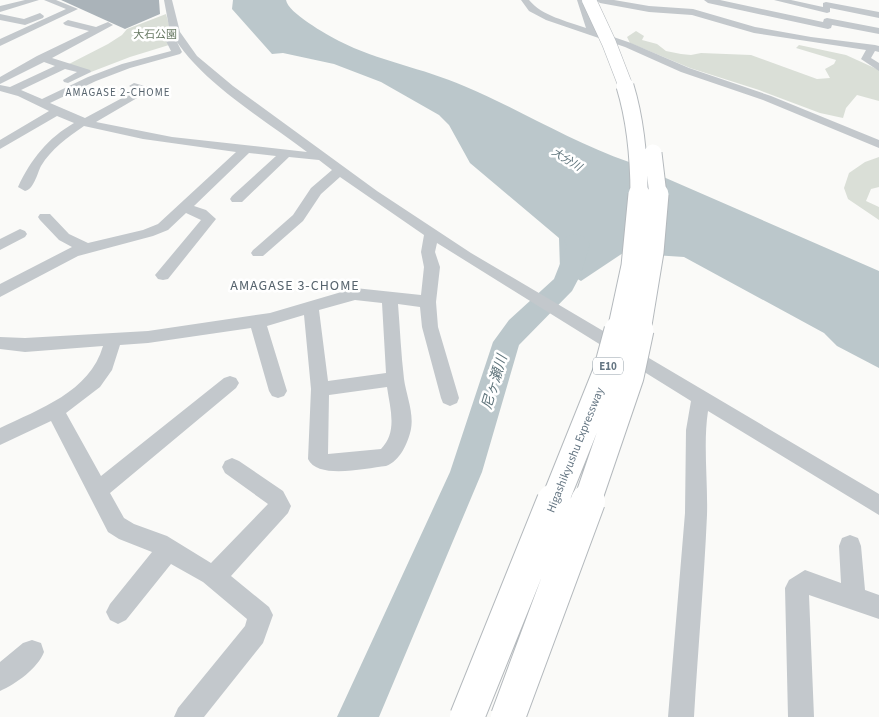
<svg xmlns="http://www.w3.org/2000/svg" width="879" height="717" viewBox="0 0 879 717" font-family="'Source Sans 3','Noto Sans JP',sans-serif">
	<rect width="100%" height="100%" fill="#fafaf8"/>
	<path fill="#dadfd7" d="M166,14L174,42L169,45L130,57L91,72L67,65L108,44L122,35L127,29Z
		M636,31L644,36L642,40L657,44L666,51L681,54L691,55L701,53L751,55L817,79L830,78L825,69L834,64L836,60L796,48L799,45L846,55L879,70V101L857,95L846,108L843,118L820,113L759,90L690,68L630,43L627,37Z
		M879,157V187L871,189L866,201L879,207V220L848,199L844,188L849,173L865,162Z"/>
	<path fill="#bbc7cb" d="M233,0H286C288,13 326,34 339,41C378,61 423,68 464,86C519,109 571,142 629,162L879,271V368L837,346L824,333L684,257L623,253L581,281L560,269L559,238L470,163L449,125L439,115L381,82L334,64L283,53L272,54L232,9Z"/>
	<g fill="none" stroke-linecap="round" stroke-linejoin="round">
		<path fill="#bbc7cb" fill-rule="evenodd" d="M575,234L583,236L590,244L581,274L572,291L519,345L482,472L379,717H337L450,472L493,342L509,320L554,279L567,246L564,241L567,236Z"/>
	</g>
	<path fill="#aab3b9" d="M61,0H159L160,14L125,29Z"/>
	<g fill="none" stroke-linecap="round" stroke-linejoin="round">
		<path fill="#c3c8cc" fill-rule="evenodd" d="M25,0H39L0,12V6Z
			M44,0H56L78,9L0,46V39L66,9Z
			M164,0H172L180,32L197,56L233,86L377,191L471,253L879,494V515L708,411C703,444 708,481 707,515C704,582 698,649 694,717H668L685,513L686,430L691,401L437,243L435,252L440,267L436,302L438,327L459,398L457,403L450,406L443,403L441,398L422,327L420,307L398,304C400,329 401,354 404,379C406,394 414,413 411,429C408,443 400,461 386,466C366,468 318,480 308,459L311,389L304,315L267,326L287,391L284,396L278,398L272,396L269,391L251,328L148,343L120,345L112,370L100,387L66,413L101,476L224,378L230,376L236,378L239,383L236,388L110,493L124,518L134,524L167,536L211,563L268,504L225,473L222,467L225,461L232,458L239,461L283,491L291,506L288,513L231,576L269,607L273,615L263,643L204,717H174L178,708L245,626L247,619L203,582L171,564L126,620L118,624L110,620L106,612L110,604L152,552L119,539L108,532L51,421L0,445V428C39,409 90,392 103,346L25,352L0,349V337L25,338L148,331L270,313L355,288L421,295L424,267L421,252L424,235L340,177L321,194L303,221L263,256H253L251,253L253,250L293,215L311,188L332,170L319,160L289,157L242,202H232L230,199L232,196L276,156L249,153L194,206L206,210L216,219L168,279L163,280L158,279L155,275L201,220L186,213L168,230L153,236L78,256L0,297V284L72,247L59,240L40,220L38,217L40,214H50L69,234L88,243L143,230L158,224L236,152L143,139L84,126C68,137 51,149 41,166C37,174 34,189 25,191L18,187C31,159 48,138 74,123L57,116L0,149V140L49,111L18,96L0,91V85L10,87L55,66L44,62L0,84V77L37,56L89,31L65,25L63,23L68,20L96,27L108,22L113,25L52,58L90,70L91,72L68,83L64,82L63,80L77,72L65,69L21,90L42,99L88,77L122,64L171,51L166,41L173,36L170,32ZM177,42C206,85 265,120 307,152L172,137L96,122L149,91L148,87L134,83L129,86L137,90L85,118L50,103L96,81L130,68L180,54L182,52ZM355,300L382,303L386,373L328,381L319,310ZM387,387C390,408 398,432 381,449L328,454L329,395Z
			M521,0H529C542,16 567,21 586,28L577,0H585L596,31L631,43L689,68L771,96L879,140V148L763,100L681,72L625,47L546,20L529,11Z
			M596,0H614L649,6L693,9L755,27L811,37L875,45L879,46V52L875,51L871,58L879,63V71L861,59L866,50L754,33L692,15L649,12L600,3Z
			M704,0H720L823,22L824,19L827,18L879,28V34L832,25L831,28L828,29L708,3Z
			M774,0H791L823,7V3L826,2L879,12V18L830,8V12L827,13Z
			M40,13L44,16L43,18L25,25L0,20V14L24,19Z
			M20,229L25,231L27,234L25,237L0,250V239Z
			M850,535L858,538L861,546L865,590L879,595V619L809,595L814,717H788L785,588L789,580L805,570L841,583L839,546L842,538Z
			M32,640L41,643L44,652C38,668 16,684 0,691V662L23,643Z"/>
		<g stroke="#b4b9bd" stroke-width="15" stroke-linecap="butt">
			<path id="highway-bridge-far4" d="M589,0L609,43L626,87"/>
		</g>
		<g stroke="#b4b9bd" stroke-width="19" stroke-linecap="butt">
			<path id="highway-bridge-far3" d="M625,86C636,122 639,158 639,195
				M653,153L658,195"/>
		</g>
		<g stroke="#b4b9bd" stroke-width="23" stroke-linecap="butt">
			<path id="highway-bridge-far2" d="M618,331L632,266L639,194
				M640,331L653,252L658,194"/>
		</g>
		<g stroke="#b4b9bd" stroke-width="29" stroke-linecap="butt">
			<path id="highway-bridge-far1" d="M554,503L607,371L618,330
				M587,503L630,377L640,330"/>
		</g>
		<g stroke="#b4b9bd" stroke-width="36" stroke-linecap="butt">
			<path id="highway-bridge" d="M467,717L554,501
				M508,717L588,501"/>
		</g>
		<use href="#highway-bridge-far4" stroke="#fff" stroke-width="14"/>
		<use href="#highway-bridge-far3" stroke="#fff" stroke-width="17"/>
		<use href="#highway-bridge-far2" stroke="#fff" stroke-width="21"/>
		<use href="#highway-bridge-far1" stroke="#fff" stroke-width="27"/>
		<use href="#highway-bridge" stroke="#fff" stroke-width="34"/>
	</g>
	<g text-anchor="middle" stroke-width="5" stroke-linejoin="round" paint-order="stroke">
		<g font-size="11" fill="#687a64" stroke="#fff">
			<text x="155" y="38">大石公園</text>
		</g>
		<g font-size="11" letter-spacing="1" fill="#57646e" stroke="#fff">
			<text x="118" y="96">AMAGASE 2-CHOME</text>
		</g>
		<g font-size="11" font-style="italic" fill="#60757c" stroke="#fff">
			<text transform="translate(567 159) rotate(32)" y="4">大分川</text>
		</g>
		<rect fill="#fff" stroke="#939fa8" stroke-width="1" x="593" y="357.5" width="30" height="17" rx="4"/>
		<g font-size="11" font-weight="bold" fill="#657683">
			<text x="608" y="370">E10</text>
		</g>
		<g font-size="12" fill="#657683" stroke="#fff">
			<text transform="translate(575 450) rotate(-68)" y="4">Higashikyushu Expressway</text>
		</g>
		<g font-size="14" letter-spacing="1" fill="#57646e" stroke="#fff">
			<text x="295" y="290">AMAGASE 3-CHOME</text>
		</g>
		<g font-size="14" font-style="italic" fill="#60757c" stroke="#fff">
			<text transform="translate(494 382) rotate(-73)" y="5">尼ヶ瀬川</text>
		</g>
	</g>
</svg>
